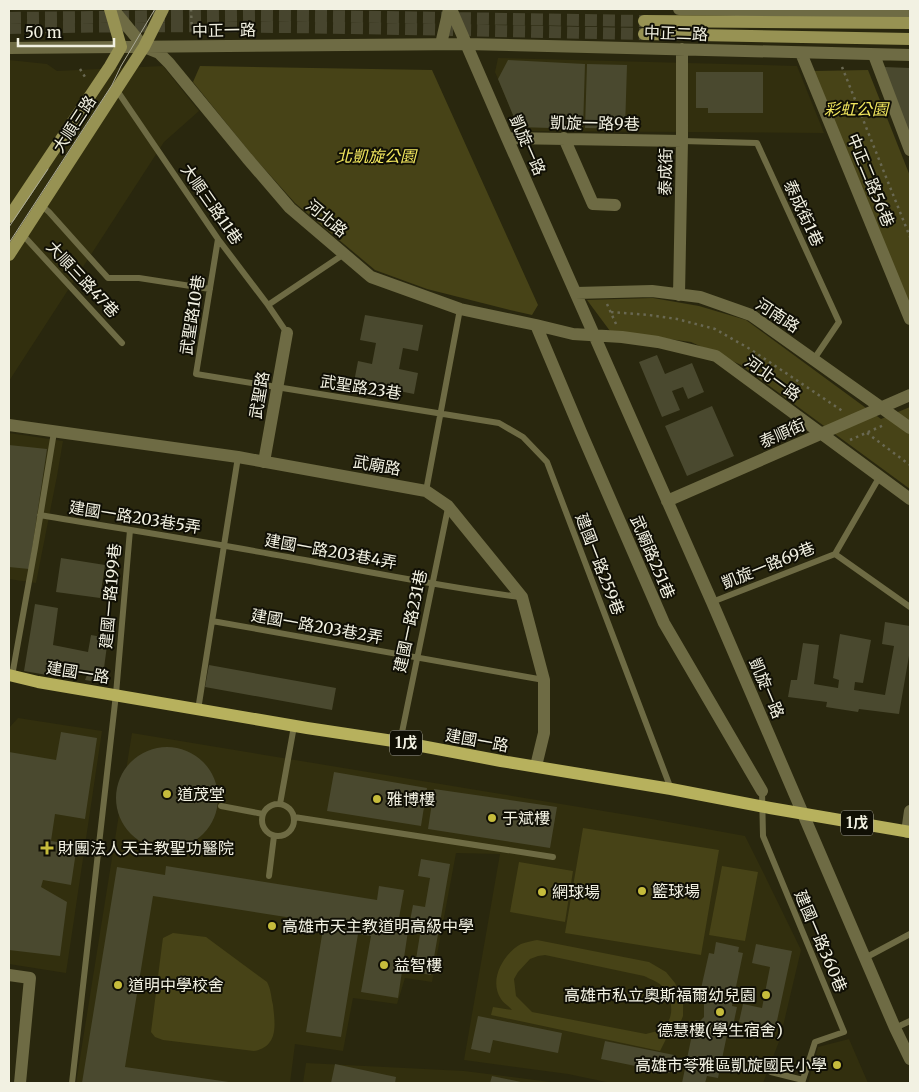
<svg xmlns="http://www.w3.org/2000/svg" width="919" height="1092" viewBox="0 0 919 1092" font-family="Merriweather,'Noto Sans TC',serif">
	<rect width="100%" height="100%" fill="#29270e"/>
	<path fill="#322f0e" d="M498,58L797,66L824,133L520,131L495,72Z
		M9,60L47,64L57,71L163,66L199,111L164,142L9,381Z
		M9,433L63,441L57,476L36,583L9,579Z
		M18,718L102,731L66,973L9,964V728Z
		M132,733L652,819L745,836L764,874L801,950L780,1039L763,1083H611L568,1074L464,1060L500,854L456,853L432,982L405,978L397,1004L353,998L343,1051L295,1044L290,1083H76Z
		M849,1039L868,1083H808L818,1047Z
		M306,1063L464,1071L558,1083H303Z"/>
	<path fill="#474317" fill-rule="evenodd" d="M200,66L432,70L538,305L532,315L510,310L427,289L375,270L295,203L252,155L193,82Z
		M868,70L910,176V308L814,71Z
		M653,298L699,306L746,320L881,419L910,407V489L741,365L691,342L610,331L587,300Z
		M583,828L719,850L701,955L565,933Z
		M519,862L573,871L565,922L510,912Z
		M722,866L758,872L745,941L709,935Z
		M173,933L206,937L267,982C271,989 271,997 273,1005C275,1024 279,1046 254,1051L163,1040L155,1037L151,1032L162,945L163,938Z
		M537,940L649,962L666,972L675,983L680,994L683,1004V1016L679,1026L673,1035L666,1039L660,1051L491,1015L493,1007L512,1010C509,1006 503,1003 501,999C488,980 504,953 521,944C526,942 532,941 537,940ZM545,955L644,976C650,979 657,981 662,986C674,998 676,1023 658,1031C654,1032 649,1033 646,1034L532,1012L516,996L514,979L518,972L530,959L538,956Z"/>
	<path fill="#4a492f" d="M508,60L585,64L583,129L518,127L498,79Z
		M587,64L627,65L625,129L585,128Z
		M884,67L910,68V136Z
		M696,72H763V113H708V108H696Z
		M365,315L423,325L418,351L403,348L399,369L418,373L414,394L354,382L358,361L372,364L376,343L360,340Z
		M657,355L665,374L692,363L704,392L688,399L683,387L672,391L680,410L662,417L639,362Z
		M712,406L734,456L687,476L665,426Z
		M9,445L47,449L29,569L9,567Z
		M61,558L105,565L100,598L56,592Z
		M35,604L58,608L53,645L88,652L91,635L108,638L102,683L85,680L87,675L49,670L47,675L24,671Z
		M885,622L910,626V650L899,714L859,709L858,712L826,707L827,702L788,697L791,680H797L803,643L819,645L814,684L838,688L839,680L833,678L840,634L871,640L863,683L855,682L854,690L885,695L894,646L882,644Z
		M209,665L336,688L332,710L205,687Z
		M61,732L97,738L85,819L55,814L51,841L77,845L71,885L43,880L41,887L67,902L60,956L9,950V752L56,760Z
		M116 798a51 51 0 1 1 102 0a51 51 0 1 1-102 0Z
		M334,772L427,788L421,826L327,811Z
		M434,789L557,807L550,848L428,829Z
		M421,859L450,864L431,975L414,972L421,928L409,926L413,905L425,907L430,878L418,876Z
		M166,866L377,900L379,886L404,890L397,929L408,931L398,998L361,992L371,936L358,934L341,1037L306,1032L324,923L153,896L125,1067L229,1082V1083H82L117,867L165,875Z
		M716,942L739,947L738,952L743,953L732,1006L737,1007L732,1031L728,1030L718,1078L707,1076L705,1083H682L695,1020L700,1021L704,1017V1003L698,1002L709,953L714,954Z
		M756,944L792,951L775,1030L739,1022L743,1004L762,1008L770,967L752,963Z
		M478,1016L562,1033L558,1053L493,1040L490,1053L471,1049Z
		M605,1041L674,1055L670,1073L601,1059Z
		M335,1064L396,1077L395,1083H331Z
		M492,1076L521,1082V1083H490Z"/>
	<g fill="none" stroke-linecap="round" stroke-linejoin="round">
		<path stroke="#47452e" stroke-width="12" stroke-dasharray="12 6" stroke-linecap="butt" d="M9,18L257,15L644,21
			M9,28C221,23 433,30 644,34"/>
		<path stroke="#696852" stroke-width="2.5" stroke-dasharray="2.5 4" stroke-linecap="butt" d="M191,9L192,33
			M842,67L910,237
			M80,69L87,80
			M607,304L616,324
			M611,312L649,315L677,319L715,329L750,349L844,412
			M867,433L910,465
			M850,440L884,425"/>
		<path stroke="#6e6b44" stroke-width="6" d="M116,89L218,239L268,305L287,333
			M682,141L757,143L839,322L814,359
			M41,205L49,212L108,278H139L210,289
			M22,234L122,343
			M218,239L196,374L499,423L523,437L547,462L671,789
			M268,305L344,254
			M426,491L460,309
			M40,515C123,529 206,542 288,557C365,571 442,587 520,597
			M835,554L910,607
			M712,602L835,554L880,476
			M212,621L544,680
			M12,676L35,548L54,432
			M198,710L238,457
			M400,742L448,508
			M762,791L763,836L844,1032L815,1042L802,1083
			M262 820a16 16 0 1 1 32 0a16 16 0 1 1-32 0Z
			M280,804L294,726
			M221,806L263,814
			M294,817L553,857
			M269,876L274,836
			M865,958L910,934
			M895,1028L910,1021
			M771,1072L803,1080
			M72,1083L116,694L130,530"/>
		<path stroke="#6e6b44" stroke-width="12" d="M113,9L144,47L159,53L169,63L247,158L290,208L371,277L460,309L536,325L573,334L622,337L658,342L716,356L910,499
			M451,9L507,138L712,602L895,1028L910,1059
			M679,9L910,13
			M441,44L449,9
			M9,48L466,44L910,55
			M801,53L910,319
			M874,55L910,150
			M507,138L682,141
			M564,138L593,204L615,205
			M576,293L652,291L700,297L751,315L910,428
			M679,295L682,141V49
			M536,325L581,432L664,623L762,791
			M9,425L238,457L426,491L448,506L522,597L544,680V733L536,766
			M264,462L287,333
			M667,501L910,395
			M907,832L910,811
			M9,975L30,978L20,1083"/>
		<path stroke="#979253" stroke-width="12" d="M644,21L910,23
			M644,34L910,39
			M9,217L110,66L121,47L110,9
			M9,255L144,47L163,9"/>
		<path stroke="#b7b15d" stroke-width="12" d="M9,675L38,682L307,728L400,742L501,761L671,789L770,808L910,832"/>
		<path stroke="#acab98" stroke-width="1" d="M9,227L48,169
			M9,243L112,85L121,66L155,9"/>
	</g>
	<g fill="#c6bc3c" stroke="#100f05" stroke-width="2">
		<circle cx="167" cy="794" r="5"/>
		<circle cx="377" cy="799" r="5"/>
		<circle cx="492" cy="818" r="5"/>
		<path d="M44.5 840.5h5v5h5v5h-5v5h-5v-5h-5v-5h5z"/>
		<circle cx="642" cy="891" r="5"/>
		<circle cx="542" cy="892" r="5"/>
		<circle cx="272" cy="926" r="5"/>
		<circle cx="384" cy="965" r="5"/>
		<circle cx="118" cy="985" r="5"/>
		<circle cx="766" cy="995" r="5"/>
		<circle cx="720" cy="1012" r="5"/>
		<circle cx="837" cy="1065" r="5"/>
	</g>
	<g text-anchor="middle" stroke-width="4" stroke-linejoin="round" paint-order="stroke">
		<g fill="#100f05" stroke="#aeada0" stroke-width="1">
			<rect x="390" y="730.5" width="32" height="25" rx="4"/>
			<rect x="841" y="810.5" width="32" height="25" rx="4"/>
		</g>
		<g font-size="15" font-weight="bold" fill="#f2f1e2">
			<text x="406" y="748">1戊</text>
			<text x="857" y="828">1戊</text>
		</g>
		<g font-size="16" fill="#f2f1e2" stroke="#100f05">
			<text transform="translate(224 30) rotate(-1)" y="6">中正一路</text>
			<text transform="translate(676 33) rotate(2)" y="6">中正二路</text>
			<text transform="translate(595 123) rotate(1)" y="6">凱旋一路9巷</text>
			<text transform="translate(74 124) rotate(-57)" y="6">大順三路</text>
			<text transform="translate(528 145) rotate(66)" y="6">凱旋一路</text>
			<text transform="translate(665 172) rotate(-89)" y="6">泰成街</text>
			<text transform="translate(871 180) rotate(68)" y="6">中正二路56巷</text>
			<text transform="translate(212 204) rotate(55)" y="6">大順三路11巷</text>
			<text transform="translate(804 213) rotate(65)" y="6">泰成街1巷</text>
			<text transform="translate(327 218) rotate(40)" y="6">河北路</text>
			<text transform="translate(83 279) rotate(47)" y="6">大順三路47巷</text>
			<text transform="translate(192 315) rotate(-81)" y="6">武聖路10巷</text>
			<text transform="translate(778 315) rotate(33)" y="6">河南路</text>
			<text transform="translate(773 378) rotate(36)" y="6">河北一路</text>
			<text transform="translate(361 387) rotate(9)" y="6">武聖路23巷</text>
			<text transform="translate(259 395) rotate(-80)" y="6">武聖路</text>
			<text transform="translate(782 433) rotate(-24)" y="6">泰順街</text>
			<text transform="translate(377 465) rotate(10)" y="6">武廟路</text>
			<text transform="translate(135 517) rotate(9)" y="6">建國一路203巷5弄</text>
			<text transform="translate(331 551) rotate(10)" y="6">建國一路203巷4弄</text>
			<text transform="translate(653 557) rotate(67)" y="6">武廟路251巷</text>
			<text transform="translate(600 564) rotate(69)" y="6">建國一路259巷</text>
			<text transform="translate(768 565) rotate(-22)" y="6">凱旋一路69巷</text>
			<text transform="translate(110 596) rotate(-85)" y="6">建國一路199巷</text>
			<text transform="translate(410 621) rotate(-78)" y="6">建國一路231巷</text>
			<text transform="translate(317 626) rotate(10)" y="6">建國一路203巷2弄</text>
			<text transform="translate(78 672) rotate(9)" y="6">建國一路</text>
			<text transform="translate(767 688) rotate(67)" y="6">凱旋一路</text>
			<text transform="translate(477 740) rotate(10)" y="6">建國一路</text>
			<text transform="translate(821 941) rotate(67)" y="6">建國一路360巷</text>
		</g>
		<g font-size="16" font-style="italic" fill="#f2e75e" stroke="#100f05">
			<text x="856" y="115">彩虹公園</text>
			<text x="376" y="162">北凱旋公園</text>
		</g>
		<g font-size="16" fill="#f2f1e2" stroke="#100f05" text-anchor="start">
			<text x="177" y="800">道茂堂</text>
			<text x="387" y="805">雅博樓</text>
			<text x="502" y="824">于斌樓</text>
			<text x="58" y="854">財團法人天主教聖功醫院</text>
			<text x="652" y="897">籃球場</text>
			<text x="552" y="898">網球場</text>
			<text x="282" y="932">高雄市天主教道明高級中學</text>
			<text x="394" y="971">益智樓</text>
			<text x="128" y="991">道明中學校舍</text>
			<text x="756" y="1001" text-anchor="end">高雄市私立奧斯福爾幼兒園</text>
			<text x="720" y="1036" text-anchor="middle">德慧樓(學生宿舍)</text>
			<text x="827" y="1071" text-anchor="end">高雄市苓雅區凱旋國民小學</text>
		</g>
	</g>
	<rect width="919" height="1092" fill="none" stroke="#f2f1e2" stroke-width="20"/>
	<path d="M18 38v8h96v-8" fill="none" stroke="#f2f1e2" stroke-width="2.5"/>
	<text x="25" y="38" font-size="15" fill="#f2f1e2" stroke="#100f05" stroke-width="4" paint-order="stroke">50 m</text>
</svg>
